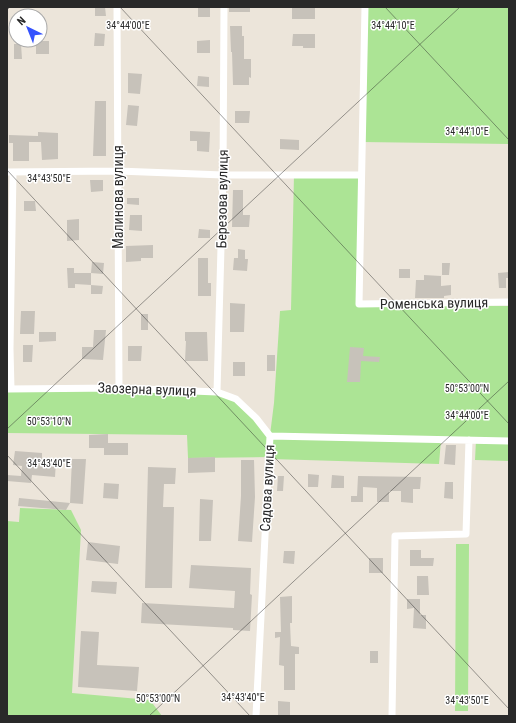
<svg xmlns="http://www.w3.org/2000/svg" width="516" height="723" viewBox="0 0 516 723" font-family="'Roboto Condensed',sans-serif">
	<rect width="100%" height="100%" fill="#ece5da"/>
	<path fill="#ace495" d="M367,7H509V144L362,142Z
		M294,175H360L359,304L509,306V461L475,460L476,440H441L439,464L271,459L269,457L188,458L187,435L7,433V389L217,392L236,399L270,435L274,403L280,311L291,310Z
		M20,508L71,510L81,530L72,693L150,700L162,716H7V521L19,522Z
		M456,544H469L468,711H455Z"/>
	<path fill="#c7c2ba" d="M95,7H105L106,16H95Z
		M198,7H210V17H198Z
		M229,7H250V12H229Z
		M292,7H315V19H292Z
		M230,26H242V36H244V59H251V78L249,77V85H233L232,52H231Z
		M95,33L105,34L104,46H94Z
		M293,34H315V48H303V46H292Z
		M210,40V53H197V41Z
		M36,41H49V54H36Z
		M14,44H21L22,59H14Z
		M128,73L142,74L140,94L128,93Z
		M198,76L209,77V87L197,86Z
		M95,101H106V156H93Z
		M128,105L139,106L137,126L126,125Z
		M235,111H250L249,123H235Z
		M190,131L210,132L209,152L197,151V141H190Z
		M38,132L58,133V159L42,160L41,142H29V161H13V143H9V135L38,136Z
		M280,139L299,140V150L280,149Z
		M90,180H103V191L91,192Z
		M233,190H243V215H250L249,227H232Z
		M127,198H139V205L127,204Z
		M24,201H35L36,211H24Z
		M130,215H142V231L129,230Z
		M79,219V240L67,241V220Z
		M199,229L210,230V238H198Z
		M153,245V258H141V261L126,262V246Z
		M238,249L245,250V259H248L247,271L233,270L234,258H238Z
		M198,258H208V283H211V296H198Z
		M92,262L104,263L103,274L91,273Z
		M442,263H450L449,275H442Z
		M67,268H74V273H91V285L75,284V288H68Z
		M399,269H410V278H399Z
		M509,272V278H506V288H499L498,273Z
		M424,275L441,276V286L451,285V295L444,296V298H415L416,280H424Z
		M91,285L103,286L102,294H91Z
		M230,303L245,304L244,332H230Z
		M21,311H35L34,334H20Z
		M141,314H148V330H141Z
		M94,330H106L103,360L82,359V347H93Z
		M39,332H56V341L39,342Z
		M185,332H207L208,361H185L186,341H185Z
		M23,345H33L32,362H23Z
		M128,346H142L141,361H128Z
		M350,347L364,348L363,356L380,357L379,362L361,361L360,382H347Z
		M267,355H275V371H267Z
		M233,362H245V376H233Z
		M108,434V443H128V455H104V448H89V435Z
		M446,445H456L455,465L444,464Z
		M15,451L42,453V460L56,461L55,477L32,475L31,483L7,481V475L21,476L22,466L13,465Z
		M215,457V472L188,473V458Z
		M72,459H86L83,504L70,503Z
		M241,460H254L255,497L252,542L238,541L241,496Z
		M148,467L176,468L175,484H164L163,507H174L172,588H145Z
		M308,474L319,475L318,487H308Z
		M332,475L344,476V488H331Z
		M278,476H284L283,491H277Z
		M358,476L421,477L420,489H413V503L401,502V491H389V502H377V488L363,487V502H351V496H357Z
		M445,482H453V499L444,498Z
		M104,483L119,484L118,499L103,498Z
		M19,498L70,503L66,510L18,506Z
		M200,499L213,500L211,541H199Z
		M88,542L120,546L118,564L86,560Z
		M410,550H421V558H434L433,566H410Z
		M284,551H295L294,564L283,563Z
		M369,558H383V573H369Z
		M191,565L251,568L250,594L252,595L250,631L233,630V628L141,623L142,603L234,608L235,591L189,588Z
		M417,576H428L429,595H417Z
		M92,581L117,582L116,594L91,592Z
		M292,596V623H290L291,646L299,647V654H295V690H284V666L279,665L280,637L275,638V632H281L280,597Z
		M407,599H420V615H426V629L413,628L414,608L407,609Z
		M81,631L99,632L97,665L139,667L137,691L78,687Z
		M370,651H378V663H370Z
		M278,701L290,702V716H278Z"/>
	<g fill="none" stroke-linecap="round" stroke-linejoin="round">
		<path stroke="#fff" stroke-width="7" d="M117,7L119,388
			M365,7L359,304L509,302
			M7,172L118,171L223,175H360
			M7,389L119,388L217,392L236,399L256,418L270,436
			M11,389L10,349L13,172
			M217,392L223,175L224,7
			M270,436L509,441
			M256,716L270,436
			M392,716L395,536L466,534L469,440"/>
	</g>
	<path fill="none" stroke="#292929" stroke-width="1" stroke-opacity="0.45" d="M120,7L509,424M385,7L509,140M7,10L10,7M7,170L509,709M7,429L460,7M7,455L250,716M149,716L509,381"/>
	<g text-anchor="middle" stroke-width="3" stroke-linejoin="round" paint-order="stroke">
		<g font-size="14" fill="#292929" stroke="#fff">
			<text transform="translate(118 197) rotate(-90)" y="5">Малинова вулиця</text>
			<text transform="translate(222 199) rotate(-89)" y="5">Березова вулиця</text>
			<text transform="translate(434 303) rotate(-1)" y="5">Роменська вулиця</text>
			<text transform="translate(147 389) rotate(2)" y="5">Заозерна вулиця</text>
			<text transform="translate(267 488) rotate(-87)" y="5">Садова вулиця</text>
		</g>
	</g>
	<g font-size="10" text-anchor="middle" fill="#292929" stroke="#fff" stroke-width="3" stroke-linejoin="round" paint-order="stroke">
		<text x="128" y="29">34°44'00"E</text>
		<text x="393" y="29">34°44'10"E</text>
		<text x="467" y="135">34°44'10"E</text>
		<text x="49" y="182">34°43'50"E</text>
		<text x="467" y="392">50°53'00"N</text>
		<text x="467" y="419">34°44'00"E</text>
		<text x="49" y="425">50°53'10"N</text>
		<text x="49" y="467">34°43'40"E</text>
		<text x="243" y="701">34°43'40"E</text>
		<text x="158" y="702">50°53'00"N</text>
		<text x="467" y="704">34°43'50"E</text>
	</g>
	<rect width="516" height="723" fill="none" stroke="#292929" stroke-width="16"/>
	<g transform="translate(28 28) rotate(317)"><circle r="19" fill="#ffffff" stroke="#a9a9a9"/>
	<path d="M0-3L7 15L0 10L-7 15Z" fill="#3552fd"/>
	<text y="-6" font-size="11" font-weight="bold" text-anchor="middle" fill="#292929">N</text>
	</g>
</svg>
